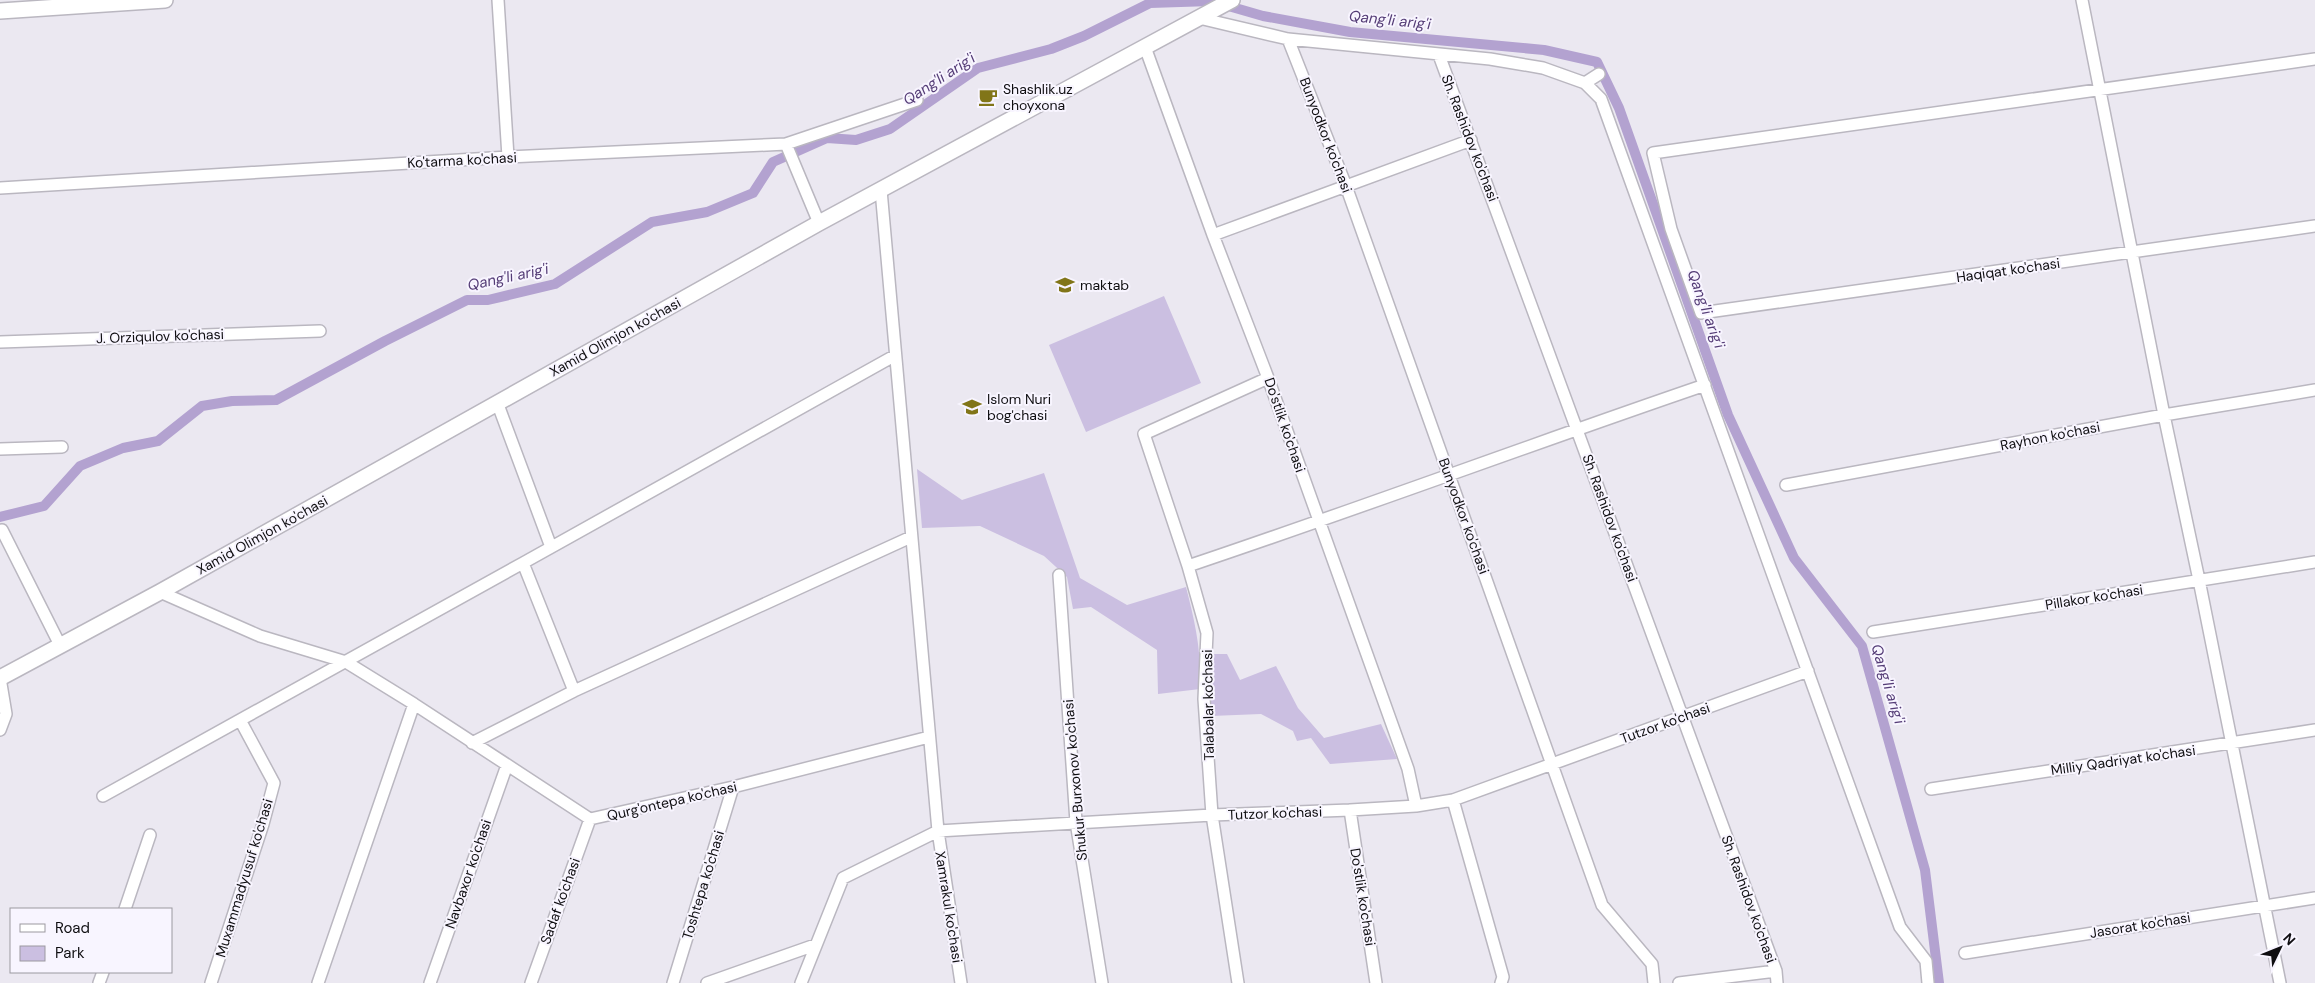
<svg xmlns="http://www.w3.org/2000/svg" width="2315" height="983" viewBox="0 0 2315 983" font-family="'DM Sans',sans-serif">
	<rect width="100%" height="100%" fill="#ebe8f1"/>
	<path fill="#cbbfe1" d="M1164,296L1201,383L1086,432L1049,345Z
		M917,469L962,500L1044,473L1080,578L1127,605L1186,587C1195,622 1202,653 1200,689L1158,694L1157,650L1091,607L1073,609L1067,577L1044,556L980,526L922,528Z
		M1212,654H1227L1240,680L1276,666L1298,708L1324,738L1381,724L1397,759L1330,764L1311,738L1297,741L1293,731L1261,714L1211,716L1209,700Z"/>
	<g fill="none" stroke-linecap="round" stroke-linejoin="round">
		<path stroke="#b3a2d0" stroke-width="10" d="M0,517L44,506L80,466L123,448L158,441L202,406L232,401L276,400L385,341L467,300H488L555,284L652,222L707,212L753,193L773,162L827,138L856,140L890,129L978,68L1051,49L1084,36L1150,3L1211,1L1263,16L1350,32L1544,50L1597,62L1619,108L1728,415L1794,558L1862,646L1925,870L1939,983"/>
		<g stroke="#bab7c0" stroke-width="14">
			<path id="street" d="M498,0L508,157
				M2082,0L2164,415L2199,580L2280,983
				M1199,18L1288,39L1490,59L1543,68L1585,83L1599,74
				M1288,39L1346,186L1602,905L1652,964L1654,983
				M1145,47L1213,235L1268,378L1408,769L1416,806
				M1439,55L1776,971L1777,983
				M2315,59L1653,153L1671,229L1701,313L2315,226
				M1585,83L1601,99L1900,927L1926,961L1928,983
				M786,144L819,223
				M0,188L508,157L786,144L917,100
				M881,190L938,831L961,983
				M1213,235L1471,140
				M0,342L320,331
				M497,402L551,547
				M0,449L62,447
				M1786,485L2164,415L2315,390
				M2,530L60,645
				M523,563L894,356
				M1188,566C1361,508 1532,444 1705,385
				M1059,575L1076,822L1102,983
				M160,592L260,636L346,662L414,704L318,983
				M1873,632L2315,562
				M0,678L6,714L0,730
				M414,704L590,819L733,787L929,737
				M472,743L574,691
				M1931,789L2315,730
				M103,796L523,563L574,691L911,537
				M1453,800L1503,977L1501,983
				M1350,810L1376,983
				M125,909L150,835
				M1965,953L2315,898
				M99,983L103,972
				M211,983L263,824L274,783L240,720
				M430,983L507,765
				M531,983L590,819
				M673,983L733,787
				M707,983L815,945
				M801,983L843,878L938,831L1212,815L1350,810L1416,806L1453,800L1808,671
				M1238,983L1212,815L1204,699L1207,633L1188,566L1144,434L1268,378
				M1679,983L1776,971"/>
		</g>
		<g stroke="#bab7c0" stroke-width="18">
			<path id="secondary" d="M0,11L165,0
				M0,678L160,592L819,223L1232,0"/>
		</g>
		<use href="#street" stroke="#fff" stroke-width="11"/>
		<use href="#secondary" stroke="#fff" stroke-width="15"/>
	</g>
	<defs>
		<g id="cafe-bare" transform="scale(1.5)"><path d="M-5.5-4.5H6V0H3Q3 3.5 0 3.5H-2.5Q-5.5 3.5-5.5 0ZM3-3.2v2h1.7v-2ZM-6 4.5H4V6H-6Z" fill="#817518" stroke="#f8f5ff" stroke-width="2.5" paint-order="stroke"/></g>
		<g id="school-bare" transform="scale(1.5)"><path d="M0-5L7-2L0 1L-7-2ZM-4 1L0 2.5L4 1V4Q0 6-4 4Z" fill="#817518" stroke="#f8f5ff" stroke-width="2.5" paint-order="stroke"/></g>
	</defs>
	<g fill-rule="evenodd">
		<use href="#cafe-bare" x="988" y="97"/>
		<use href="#school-bare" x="1065" y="285"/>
		<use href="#school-bare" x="972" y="407"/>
	</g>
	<g text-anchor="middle" stroke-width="4" stroke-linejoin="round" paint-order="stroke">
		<g font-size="14" fill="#0f0e11" stroke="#f8f5ff" text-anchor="start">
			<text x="1003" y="94">Shashlik.uz<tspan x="1003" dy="16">choyxona</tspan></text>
			<text x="1080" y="290">maktab</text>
			<text x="987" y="404">Islom Nuri<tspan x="987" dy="16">bog'chasi</tspan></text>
		</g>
		<g font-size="14" fill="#0f0e11" stroke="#f8f5ff">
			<text transform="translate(1326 135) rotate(69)" y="5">Bunyodkor ko'chasi</text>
			<text transform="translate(1470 138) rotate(69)" y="5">Sh. Rashidov ko'chasi</text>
			<text transform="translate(462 160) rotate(-3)" y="5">Ko'tarma ko'chasi</text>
			<text transform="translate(2008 270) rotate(-8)" y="5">Haqiqat ko'chasi</text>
			<text transform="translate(160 336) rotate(-2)" y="5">J. Orziqulov ko'chasi</text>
			<text transform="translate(615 337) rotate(-29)" y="5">Xamid Olimjon ko'chasi</text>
			<text transform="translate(1285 425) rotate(71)" y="5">Do'stlik ko'chasi</text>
			<text transform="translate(2050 436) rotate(-11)" y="5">Rayhon ko'chasi</text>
			<text transform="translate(1464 516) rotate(70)" y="5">Bunyodkor ko'chasi</text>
			<text transform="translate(1610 518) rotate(70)" y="5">Sh. Rashidov ko'chasi</text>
			<text transform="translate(262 535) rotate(-29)" y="5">Xamid Olimjon ko'chasi</text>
			<text transform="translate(2094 597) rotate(-9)" y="5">Pillakor ko'chasi</text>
			<text transform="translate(1208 705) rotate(-91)" y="5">Talabalar ko'chasi</text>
			<text transform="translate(1665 723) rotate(-20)" y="5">Tutzor ko'chasi</text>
			<text transform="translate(2123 760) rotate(-8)" y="5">Milliy Qadriyat ko'chasi</text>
			<text transform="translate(1075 780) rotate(-95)" y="5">Shukur Burxonov ko'chasi</text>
			<text transform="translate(672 801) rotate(-13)" y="5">Qurg'ontepa ko'chasi</text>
			<text transform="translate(1275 813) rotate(-2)" y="5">Tutzor ko'chasi</text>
			<text transform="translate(468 874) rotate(-71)" y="5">Navbaxor ko'chasi</text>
			<text transform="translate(244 878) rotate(-73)" y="5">Muxammadyusuf ko'chasi</text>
			<text transform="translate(703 885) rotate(-73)" y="5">Toshtepa ko'chasi</text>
			<text transform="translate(1363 897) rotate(81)" y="5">Do'stlik ko'chasi</text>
			<text transform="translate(1749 899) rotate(70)" y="5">Sh. Rashidov ko'chasi</text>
			<text transform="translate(560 901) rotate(-70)" y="5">Sadaf ko'chasi</text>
			<text transform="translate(949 907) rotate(81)" y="5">Xamrakul ko'chasi</text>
			<text transform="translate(2140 925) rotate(-9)" y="5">Jasorat ko'chasi</text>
		</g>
		<g font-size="15" font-style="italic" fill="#543c76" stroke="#f8f5ff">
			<text transform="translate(1390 20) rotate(6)" y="5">Qang'li arig'i</text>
			<text transform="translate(939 79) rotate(-33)" y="5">Qang'li arig'i</text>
			<text transform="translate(508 277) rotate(-12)" y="5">Qang'li arig'i</text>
			<text transform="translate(1706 309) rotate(70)" y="5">Qang'li arig'i</text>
			<text transform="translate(1888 684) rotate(73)" y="5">Qang'li arig'i</text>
		</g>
	</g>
	<rect x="10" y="908" width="162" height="65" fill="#f8f5ff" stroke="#9b99a0"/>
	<rect x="20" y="924" width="25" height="8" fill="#ffffff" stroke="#9b99a0"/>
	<text x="55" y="933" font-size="15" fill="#0f0e11">Road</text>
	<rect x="20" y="946" width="25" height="15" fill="#cbbfe1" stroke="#9b99a0"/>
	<text x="55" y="958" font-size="15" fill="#0f0e11">Park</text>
	<g transform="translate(2280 948) rotate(47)" stroke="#f8f5ff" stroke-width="4" paint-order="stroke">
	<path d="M0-4L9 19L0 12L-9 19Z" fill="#0f0e11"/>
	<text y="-8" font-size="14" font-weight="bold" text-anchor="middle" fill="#0f0e11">N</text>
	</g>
</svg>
